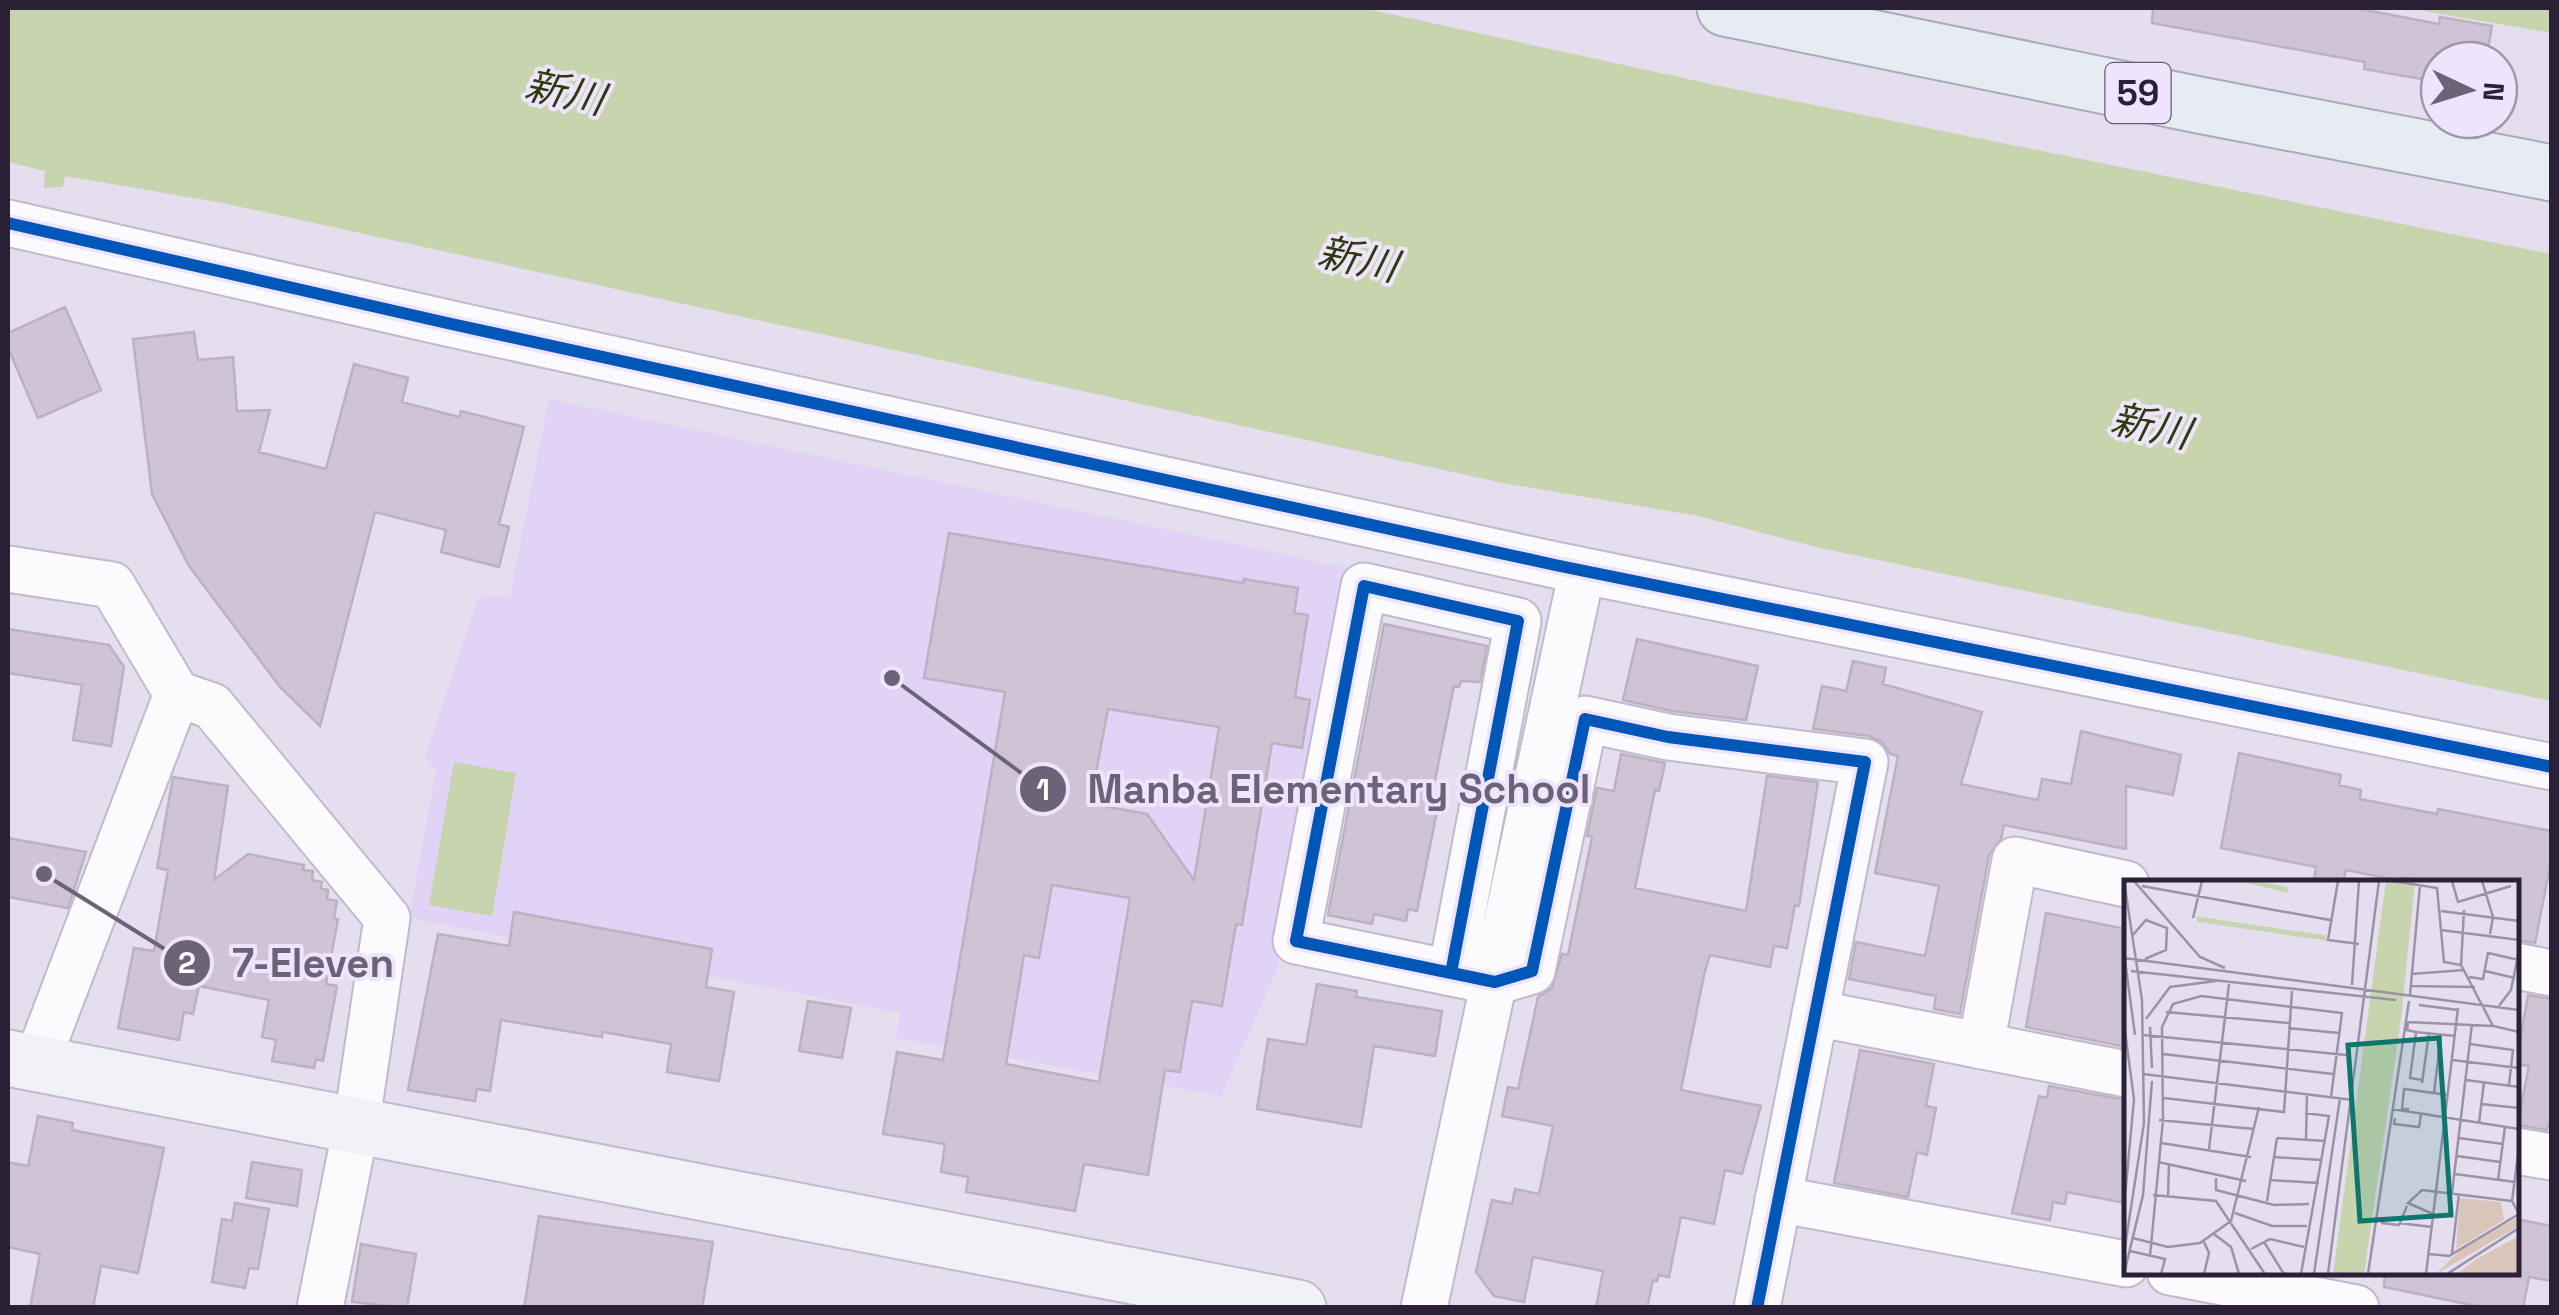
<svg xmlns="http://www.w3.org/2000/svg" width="2559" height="1315" viewBox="0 0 2559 1315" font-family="'Space Grotesk','Noto Sans JP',sans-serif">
	<rect width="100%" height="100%" fill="#e4deef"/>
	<path fill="#e1d3f6" d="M549,399L1353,569L1276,972L1221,1096L896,1038L900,1013L409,918L436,770L425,757L478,598L510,596Z"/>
	<path fill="#c7d4ae" d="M8,8H1363L1720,86L2551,254V701L1816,547L1698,516L1503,483L218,202L65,176L63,187L44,188L45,171L8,162Z
		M2411,8H2551V33L2429,12Z
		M454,762L516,773L492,916L429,905Z"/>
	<path fill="#cfc4d5" stroke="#bcb1c1" stroke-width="2.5" fill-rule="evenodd" d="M2153,8H2355L2439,24L2440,17L2492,26L2486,60H2439V82L2364,69L2365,62L2152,23Z
		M65,307L101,390L38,418L8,348V333Z
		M194,332L198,360L233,357L237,411L270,410L259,452L326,469L354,364L408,378L402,402L459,417L461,411L524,427L499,524L509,527L499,567L441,552L446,530L375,512L320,726L280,687L189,566L152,494L133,339Z
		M949,533L1243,583L1244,579L1298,588L1294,613L1308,615L1295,697L1310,700L1302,748L1272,743L1242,925L1236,924L1222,1006L1192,1001L1180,1072L1165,1070L1148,1175L1084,1164L1075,1211L966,1192L968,1177L941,1172L945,1144L883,1134L897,1052L943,1060L1005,692L924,678ZM1108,709L1219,727L1194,880L1147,814L1090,804ZM1052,885L1130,898L1099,1082L1006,1064L1024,955L1039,958Z
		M1384,624L1487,646L1480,682L1461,681L1459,687L1454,686L1429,810L1437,811L1417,911L1408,909L1406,921L1374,914L1372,924L1328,915Z
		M8,629L109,645L124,667L111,746L73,740L82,685L8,673Z
		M1637,639L1758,666L1746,720L1672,711L1623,700Z
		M1853,661L1886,668L1883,684L1982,712L1961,784L2038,800L2042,779L2071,784L2081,731L2181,755L2173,795L2126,786V849L2004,825L2001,839L1989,855L1960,1014L1934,1009L1936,996L1849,979L1856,942L1925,956L1939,886L1875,873L1898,756L1890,754L1882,742L1869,736L1813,729L1822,686L1846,691Z
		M2239,753L2341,775L2339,785L2361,790L2360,799L2437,814L2438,809L2551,831V861L2535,943L2516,940V882H2432L2402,877L2401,881L2346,870L2343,882H2314L2316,867L2221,848Z
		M1621,754L1665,763L1659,791L1655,790L1635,888L1746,911L1767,776L1818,782L1799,906L1795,905L1787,948L1774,946L1770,967L1710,955L1704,975L1681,1090L1761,1106L1742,1174L1725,1170L1714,1224L1681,1217L1669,1277L1659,1275L1657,1281L1653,1280L1647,1308H1596L1603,1271L1533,1257L1524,1302L1494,1296L1476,1272L1492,1200L1512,1204L1515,1189L1539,1194L1553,1126L1502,1116L1508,1087L1518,1089L1538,997L1552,988L1562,954L1568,955L1592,837L1587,836L1597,788L1614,791Z
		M173,777L228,786L214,880L248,854L304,865L303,870L313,871L312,880L322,882L321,888L328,890L327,899L337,901L334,918L338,919L326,984L337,986L323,1061L316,1059L314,1068L272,1061L276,1040L262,1037L269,1000L199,986L193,1014L184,1012L179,1040L118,1028L134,948L154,951L168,870L157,868Z
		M8,838L86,852L68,908L8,897Z
		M514,912L712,949L706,987L734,992L719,1081L667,1072L671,1044L603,1032L602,1037L501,1020L490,1091L477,1089L475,1101L408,1090L438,934L509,946Z
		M2046,913L2126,929V1047L2026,1027Z
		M1317,984L1357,991L1356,997L1442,1011L1435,1056L1374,1046L1361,1127L1257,1109L1268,1039L1306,1045Z
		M2528,995L2552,999V1124H2548L2547,1130L2517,1125L2529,1066L2516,1064Z
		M808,1001L851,1008L842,1058L799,1051Z
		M1860,1050L1934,1064L1926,1106L1936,1108L1927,1155L1917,1152L1908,1197L1834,1183Z
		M2049,1086L2126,1100V1203L2067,1192L2065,1204L2053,1202L2050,1220L2012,1213L2039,1096L2047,1098Z
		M38,1116L73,1123L72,1130L164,1148L138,1273L101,1266L93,1308H30L40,1254L8,1247V1162L28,1166Z
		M252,1162L302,1170L297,1206L246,1198Z
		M235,1203L269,1209L258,1269L249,1268L245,1288L212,1282L222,1219L232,1221Z
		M539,1216L713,1242L702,1308H524Z
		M2516,1219L2552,1226V1281L2529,1277L2523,1308H2486L2384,1287L2385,1272H2516Z
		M361,1244L416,1254L407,1308L352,1302Z"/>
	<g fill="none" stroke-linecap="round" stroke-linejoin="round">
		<g stroke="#c1bacc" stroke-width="49">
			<path id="street" d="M8,223L447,323L1555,565L2552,767
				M8,569L112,585L177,694
				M2516,966L2552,973
				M1451,973L1518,621L1364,586L1296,941L1495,982L1532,971L1585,719L1668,737L1865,762L1757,1308
				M1815,1013L2126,1074
				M1981,1046L2015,860L2126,884
				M36,1064L177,694L212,706L387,918L356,1127L320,1308
				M2516,1151L2552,1157
				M1778,1199L2126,1264
				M2170,1272L2356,1308
				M1424,1308L1582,571"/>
		</g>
		<g stroke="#c1bacc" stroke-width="59">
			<path id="secondary" d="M8,1058L1298,1308"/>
		</g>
		<g stroke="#a7acbd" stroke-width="59">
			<path id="primary" d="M1725,8L2199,105L2552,173"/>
		</g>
		<use href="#street" stroke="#fbfafd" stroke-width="45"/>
		<use href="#secondary" stroke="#f1f2f8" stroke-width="55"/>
		<use href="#primary" stroke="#e7ecf2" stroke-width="55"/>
		<g stroke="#eee5fc" stroke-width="19">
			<path id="cycleway" d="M8,223L447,323L1555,565L2552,767
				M1451,973L1518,621L1364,586L1296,941L1495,982L1532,971L1585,719L1668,737L1865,762L1757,1308"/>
		</g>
		<use href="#cycleway" stroke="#0057b8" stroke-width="12"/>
	</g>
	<g text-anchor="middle" stroke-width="8" stroke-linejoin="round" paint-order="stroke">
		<rect fill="#eee5fc" stroke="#655c71" stroke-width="2.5" x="2105.5" y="63" width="65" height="60" rx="8"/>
		<g font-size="35" font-weight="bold" fill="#2a2136">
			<text x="2138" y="105">59</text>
		</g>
		<g font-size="40" font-style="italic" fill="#2f3b0f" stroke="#eee5fc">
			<text transform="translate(565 92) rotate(12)" y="14">新川</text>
			<text transform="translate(1358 259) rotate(12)" y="14">新川</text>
			<text transform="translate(2151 426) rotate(12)" y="14">新川</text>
		</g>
	</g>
	<g transform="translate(2124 880)">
		<rect width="395" height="395" fill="#e4deef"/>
		<path d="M336,318L377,322L380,340L332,369ZM395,337V346L312,394L341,365ZM395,356V394H333L351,380Z" fill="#dac5bb"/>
		<path d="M262,1H291L277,139L240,394H209Z" fill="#c7d4ae"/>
		<path fill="none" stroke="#c7d4ae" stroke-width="5" d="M124,1L164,10M73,39L202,58"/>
		<path fill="none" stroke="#9a92a5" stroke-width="2.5" d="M10,1L76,77L101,88M214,1L204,60L235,64M269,1L313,8L320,82L337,85L369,146L395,152M328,1L334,22L387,6M358,1L369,37L366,54M18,6L206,40M317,31L395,41M69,38L78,1M317,50L395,60M8,56L22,40L43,48L42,70L21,79M0,73L11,155M0,78L395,130M337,85L340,30M7,91L272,120M361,91L391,98M287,94L340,90M345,97L359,99L364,73L395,80M228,105L235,1M288,106L351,107M286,115L296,5M295,125L334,130M375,126L387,110L395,71M42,132L165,143M22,139L46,107L92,101M26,147L28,188M164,148L215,153M292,152L283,150L284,142L369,146M19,155L222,175M346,164L389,170L385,205M39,174L209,194M328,180L395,188M19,194L229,220M299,200L286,198L292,152L331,156M342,200L395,207M298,203L305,153M310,213L317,155M40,218L160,232L168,111M357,224L395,228M268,229L395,249M285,229H278L280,209L324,215M271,238L270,244L295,247L297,234M35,240L130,249M355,243L360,202M153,258L201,261M335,258L379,264M182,259L183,214M37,263L127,277M85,269L105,104M333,276L376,282M149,277L198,280M34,282L122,301M331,294L391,302M92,298V310L150,325L185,324M145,300L195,303M374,300L381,247M328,313L348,144M29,315L92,321L141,394M44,315L45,285M143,321L153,258M0,327L10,219L0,144M111,333L148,346H183M309,334L284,323L298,310L388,321M395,334L388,321L395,267M257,343L275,345L283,326M275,343L308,347M90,354L107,367L115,394M9,358L44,367L76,363L107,341L135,227M80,362L85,373L80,394M140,362L160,394M127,369L146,359L180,367M6,371L41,379L37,394M0,373L20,243L18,120L0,1M328,373L335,314M305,374L325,376L395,334M26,376L39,240L38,147L49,124L77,116L218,133L207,217M0,394L19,315L28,201M177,394L205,236L181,233M190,394L216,218M204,394L255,1M244,394L285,121M302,394L334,128M323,394L395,348"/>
		<path fill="#0f766e" fill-opacity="0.15" stroke="#0f766e" stroke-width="5" d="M315,158L327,335L236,341L224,165Z"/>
		<rect width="395" height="395" fill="none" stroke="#2a2136" stroke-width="5"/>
	</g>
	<path fill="none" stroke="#6b6377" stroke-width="4" d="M892 678L1043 789M44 874L187 963"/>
	<g fill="#6b6377" stroke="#eee5fc" stroke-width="4">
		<circle cx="892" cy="678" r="10"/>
		<circle cx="44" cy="874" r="10"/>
		<circle cx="1043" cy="789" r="25"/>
		<circle cx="187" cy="963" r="25"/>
	</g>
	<g font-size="30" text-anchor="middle" font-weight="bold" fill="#fff">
		<text x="1043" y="800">1</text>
		<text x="187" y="973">2</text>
	</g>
	<g font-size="40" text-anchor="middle" font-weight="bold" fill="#6b6377" stroke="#eee5fc" stroke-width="8" stroke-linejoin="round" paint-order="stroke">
		<text x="1339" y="803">Manba Elementary School</text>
		<text x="313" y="977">7-Eleven</text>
	</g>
	<rect width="2559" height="1315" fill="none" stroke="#2a2136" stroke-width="20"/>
	<g transform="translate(2469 90) rotate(94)"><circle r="48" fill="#eee5fc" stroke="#a097ad" stroke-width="2.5"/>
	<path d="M0-8L18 38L0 25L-18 38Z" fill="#6b6377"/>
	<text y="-15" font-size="28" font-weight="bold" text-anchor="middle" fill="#2a2136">N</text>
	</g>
</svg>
